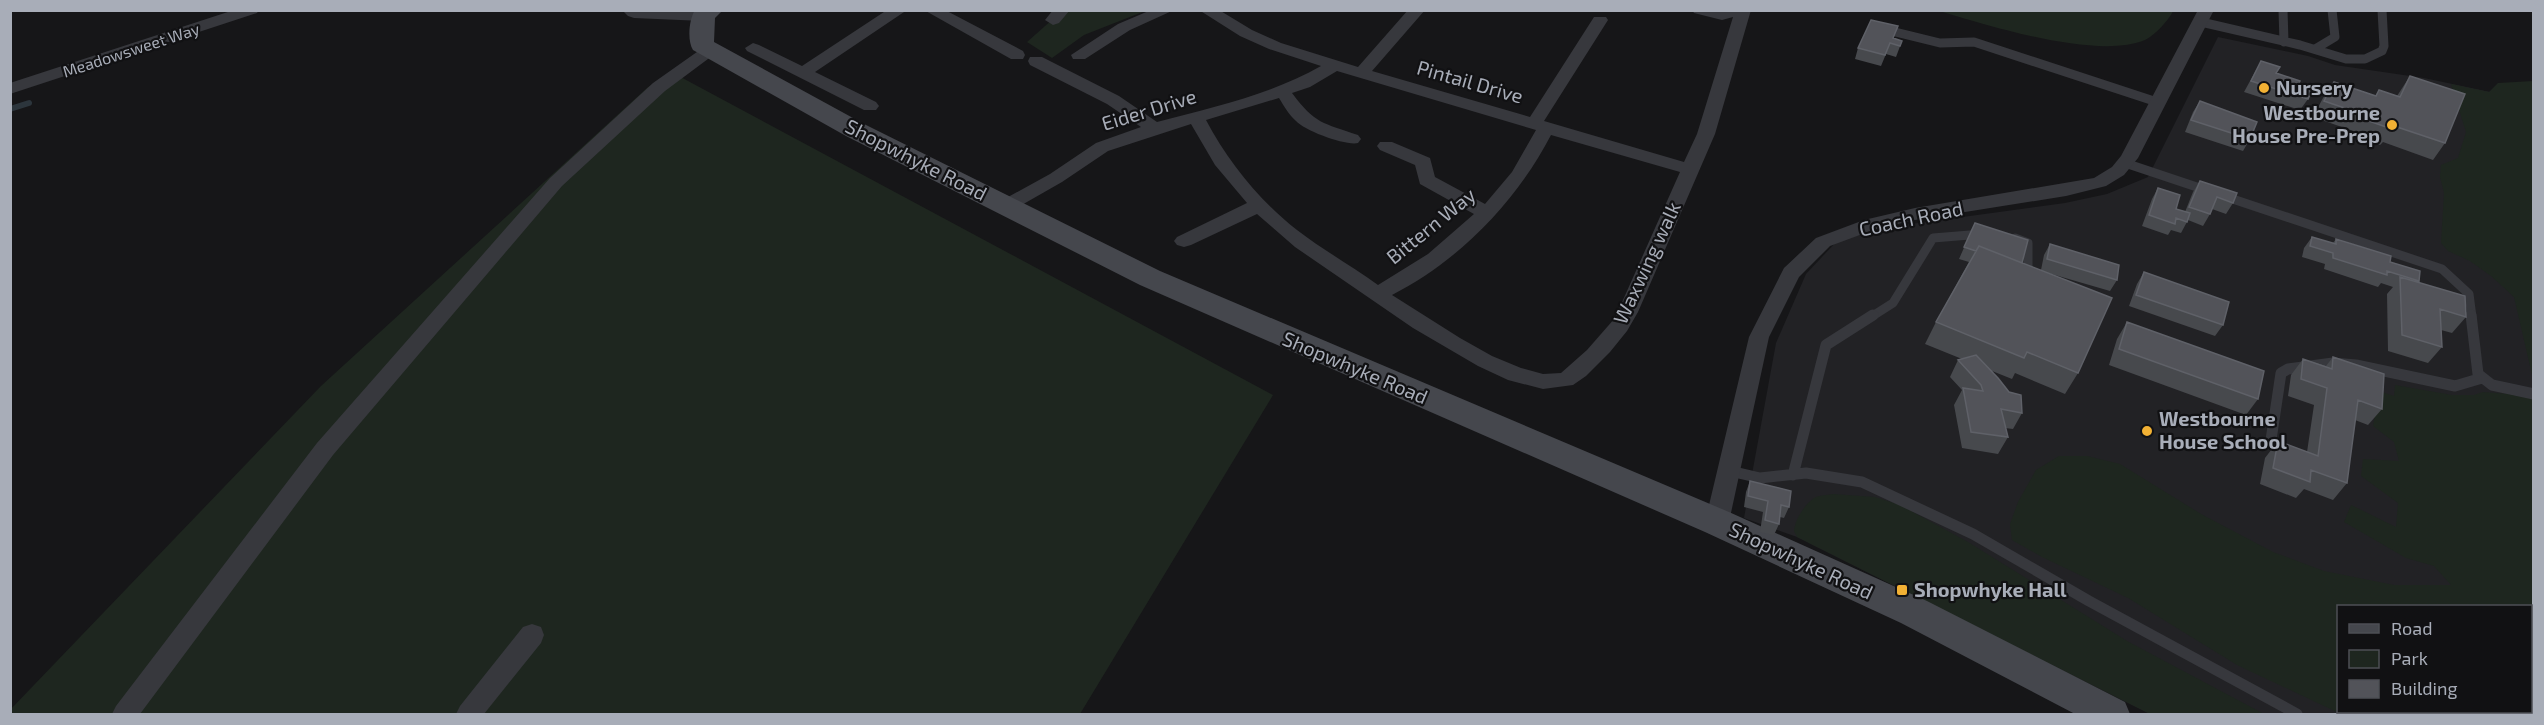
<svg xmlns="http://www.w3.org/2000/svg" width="2544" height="725" viewBox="0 0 2544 725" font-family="'Exo 2',sans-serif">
	<rect width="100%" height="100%" fill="#161618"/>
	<path fill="#222225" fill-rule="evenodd" d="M2218,37L2308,56L2335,65L2424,78L2533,101V714H2150L1797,537L1744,518L1776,343L1806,274L1837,241L1889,227L2065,203L2107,194L2148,177ZM2338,606H2530V712H2338Z"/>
	<path fill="#1e261f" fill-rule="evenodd" d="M1062,11H1145L1084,35L1052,58L1027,42Z
		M1939,11L2173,10V11C2169,20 2154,36 2145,40C2097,60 1990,26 1939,11Z
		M675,74L1273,395L1080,714H11L10,710L321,386L648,87Z
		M2533,81V379L2514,297L2491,276L2470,261L2448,251L2441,243L2444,193L2440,177L2441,165L2458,158L2466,132L2451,84L2489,92L2498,83Z
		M2395,385L2452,395H2474L2483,392L2509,394L2533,399V714H2341L2237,665L2128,598L2042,557L2012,540L2010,524L2018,502L2036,470L2059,456H2087L2120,464L2201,514L2273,552L2324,571L2394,585H2451L2434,566L2406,558L2344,522L2351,505L2396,527L2398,503L2361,476L2363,459L2399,461L2394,442L2373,426L2379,391L2394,396ZM2338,606H2530V712H2338Z
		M1833,494L1875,497L1900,505L1968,542L2127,641L2264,714H2150L1797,537L1794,531C1795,520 1804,505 1814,498C1819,495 1828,495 1833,494Z"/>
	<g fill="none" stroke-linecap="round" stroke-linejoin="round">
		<path stroke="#2c353c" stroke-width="6" d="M10,109L29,103"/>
		<path stroke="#37383d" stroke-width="9" d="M2283,10L2284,42
			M2201,22L2300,45L2346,59H2365L2382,51L2384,46L2382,10
			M1887,30L1940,43L1974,42L2157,102
			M2315,49L2335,37L2332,10
			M2125,163L2442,269L2469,294L2472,317
			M2015,238L2028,243V275L2032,277
			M1871,317L1893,303L1933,238L1982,234"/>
		<path stroke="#37383d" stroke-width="11" d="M2471,315L2478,374L2492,385L2534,394
			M2271,440L2281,373L2288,369L2333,363L2356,365L2455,386L2482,378
			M1730,471L1760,478L1806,473L1862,482L1973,534L2089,601L2297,714
			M1793,475L1826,345L1873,315"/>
		<path fill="#37383d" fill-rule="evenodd" d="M234,10H259L257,13L10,94V83Z
			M622,10L703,11L711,16L703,21L634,18L628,16Z
			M887,10H907L815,72L876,102L879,106L876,110H864L747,51L745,48L753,43L759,45L802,66Z
			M924,10H945L1023,51L1025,55L1023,59H1011Z
			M1053,10H1070L1059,23L1053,25L1045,20Z
			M1151,10H1174L1130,30L1085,59H1073L1071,55L1118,24Z
			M1199,10H1219L1252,30L1281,43L1358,67L1408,10H1425L1372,71L1530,117L1594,17H1606L1608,20L1544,121L1684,162L1697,134L1733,17L1722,20L1694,13L1692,10H1751L1715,134L1638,312L1627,331L1610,352L1586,376L1573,385L1543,389L1508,380L1478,366L1413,328L1295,247L1257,214L1191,245L1184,247L1177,245L1174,241L1177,237L1247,203L1215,165L1191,124L1108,151L1062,182L1013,210H999L997,206L999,202L1050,174L1096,143L1141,127L1107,104L1030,65L1028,61L1030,57H1042L1119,96L1157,122C1213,107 1270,95 1321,66L1269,49L1240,36ZM1337,71L1536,130L1512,172L1485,204L1435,177L1430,158L1392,142H1380L1377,146L1380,150L1415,165L1420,184L1474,214L1428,254L1378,285C1352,266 1323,250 1297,230C1260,201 1228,162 1206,120L1279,98C1284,106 1289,115 1296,121C1305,131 1346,146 1358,143L1361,139L1358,135C1323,123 1315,124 1292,93L1310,87ZM1551,135L1680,172L1615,318L1587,350L1561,373L1543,374L1521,368L1492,356L1460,338L1392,295C1460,260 1516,202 1551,135Z
			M2198,10H2214L2138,158L2124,175L2106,186L2066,196L1915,220L1876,229L1830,246L1799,277L1769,337L1729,522L1725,529L1717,531L1709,529L1705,522L1749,337L1784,268L1816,238L1864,220L1915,208L2094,178L2112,167L2121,156Z
			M710,45L718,50L716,53L665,91L562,186L333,455L140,714H112L116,706L317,443L550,178L653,83L704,47Z
			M532,624L541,627L544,635L541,643L484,714H456L460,706L523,627Z"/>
		<path fill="#45474d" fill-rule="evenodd" d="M695,10H723L715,18L714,42L864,124L1160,271L1729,512L1927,601L2125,702L2130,714H2075L1901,623L1705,532L1140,285L846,136L693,50C687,41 689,19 695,10Z"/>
	</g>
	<path fill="#47494d" d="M1894,38L1902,41L1896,57L1886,54L1881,66L1855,59L1858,48Z
		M2261,61L2276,73L2298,86L2308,99L2300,110L2244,92Z
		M2410,76L2445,143L2433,160L2383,142L2380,145L2357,137L2359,133L2313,117L2323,98L2334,82L2375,96L2379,90L2397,96Z
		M2200,101L2250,139L2243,151L2185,132L2193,112Z
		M2200,181L2233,203L2226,214L2212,209L2210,214L2203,226L2188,220L2181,233L2171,230L2168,235L2142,226L2152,199L2158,188L2176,209L2185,212L2193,192Z
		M1975,223L2022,263L2041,270L2044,255L2050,244L2117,280L2110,291L2048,273L2078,373L2065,394L2015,373L2012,379L1992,371L2022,413L2013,429L2005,428L2008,437L1998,454L1962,448L1954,405L1962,390L1950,377L1958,360L1962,359L1925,344L1936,322L1969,262L1959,259Z
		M2312,237L2333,243L2336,239L2390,262L2419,281L2418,282L2466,317L2452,333L2441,330L2442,347L2428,363L2388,351L2387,294L2393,287L2381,283L2378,287L2324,269L2325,264L2302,257L2304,248Z
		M2144,272L2223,325L2215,336L2129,306L2137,284Z
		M2127,322L2258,399L2246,415L2109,365L2117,339Z
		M2333,357L2382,409L2368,425L2355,420L2347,483L2333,500L2304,489L2296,498L2260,484L2265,458L2278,441L2307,452L2314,405L2288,396L2291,375L2303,359L2326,366Z
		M1750,481L1789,507L1784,518L1780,517L1779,524L1774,535L1760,532L1763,512L1744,507L1746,492Z"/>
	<path fill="#525359" stroke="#5f6168" stroke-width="1.5" d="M1871,20L1898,26L1893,38L1902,41L1900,46L1890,43L1885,55L1858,48Z
		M2261,61L2280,67L2276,73L2300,81L2298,86L2312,90L2308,99L2251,81Z
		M2410,76L2465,94L2445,143L2394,126L2392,129L2369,121L2371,117L2324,101L2334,82L2376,96L2379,90L2400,97Z
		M2200,101L2257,122L2250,139L2191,120Z
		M2200,181L2237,193L2233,203L2217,197L2210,214L2189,207Z
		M2158,188L2180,195L2176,209L2190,213L2187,222L2176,218L2175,224L2149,215Z
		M1975,223L2028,240L2022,263L1979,246L1976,251L1964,247Z
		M2312,237L2336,244V239L2391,256L2390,262L2420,271L2419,281L2387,271V275L2333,258V253L2310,246Z
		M2050,244L2119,265L2117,280L2047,259Z
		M1979,246L2112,298L2078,373L2027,352L2024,358L1936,322Z
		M2144,272L2229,302L2223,325L2136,295Z
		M2400,277L2465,296L2466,317L2440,309L2442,347L2402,335Z
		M2127,322L2264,371L2258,399L2119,349Z
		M1976,355L1998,378L2009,392L2021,395L2022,413L2001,409L2008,437L1971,432L1963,388L1983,391L1981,385L1958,360Z
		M2333,357L2384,374L2382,409L2358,400L2347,483L2311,470L2310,482L2273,468L2278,441L2318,456L2327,388L2301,379L2303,359L2332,369Z
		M1750,481L1791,491L1789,507L1781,505L1779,524L1765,520L1768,501L1748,496Z"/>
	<g fill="#f2b134" stroke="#111113" stroke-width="2">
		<circle cx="2264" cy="88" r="6"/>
		<circle cx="2392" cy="125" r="6"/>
		<circle cx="2147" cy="431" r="6"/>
		<rect x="1896" y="584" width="12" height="12" rx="3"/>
	</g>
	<g text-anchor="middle" stroke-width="4.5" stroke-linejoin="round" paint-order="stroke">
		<g font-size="16" fill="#a8adb8" stroke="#111113">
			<text transform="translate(131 50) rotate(-18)" y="6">Meadowsweet Way</text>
		</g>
		<g font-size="20" fill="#a8adb8" stroke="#111113">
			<text transform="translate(1470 82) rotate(16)" y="7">Pintail Drive</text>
			<text transform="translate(1149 110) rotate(-17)" y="7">Eider Drive</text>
			<text transform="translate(916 160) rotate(27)" y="7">Shopwhyke Road</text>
			<text transform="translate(1911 219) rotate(-12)" y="7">Coach Road</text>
			<text transform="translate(1431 226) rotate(-39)" y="7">Bittern Way</text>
			<text transform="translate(1647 263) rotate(-65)" y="7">Waxwing walk</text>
			<text transform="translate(1355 368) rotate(23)" y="7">Shopwhyke Road</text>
			<text transform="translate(1801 561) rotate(25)" y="7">Shopwhyke Road</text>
		</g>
		<g font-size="20" font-weight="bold" fill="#a8adb8" stroke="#111113" text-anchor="start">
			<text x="2276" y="95">Nursery</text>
			<text x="2380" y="120" text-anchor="end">Westbourne<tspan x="2380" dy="23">House Pre-Prep</tspan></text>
			<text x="2159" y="426">Westbourne<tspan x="2159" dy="23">House School</tspan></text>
			<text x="1914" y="597">Shopwhyke Hall</text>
		</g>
	</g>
	<rect width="2544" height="725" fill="none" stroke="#a8adb8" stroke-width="24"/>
	<rect x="2337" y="605" width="195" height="108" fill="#111113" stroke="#4d4f55" stroke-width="1.5"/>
	<rect x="2349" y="624" width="30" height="9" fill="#45474d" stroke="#4d4f55" stroke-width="1.5"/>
	<text x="2391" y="635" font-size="18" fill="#a8adb8">Road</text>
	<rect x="2349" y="650" width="30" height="18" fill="#1e261f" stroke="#4d4f55" stroke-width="1.5"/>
	<text x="2391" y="665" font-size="18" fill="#a8adb8">Park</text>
	<rect x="2349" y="680" width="30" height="18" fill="#525359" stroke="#4d4f55" stroke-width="1.5"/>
	<text x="2391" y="695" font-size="18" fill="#a8adb8">Building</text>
</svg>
